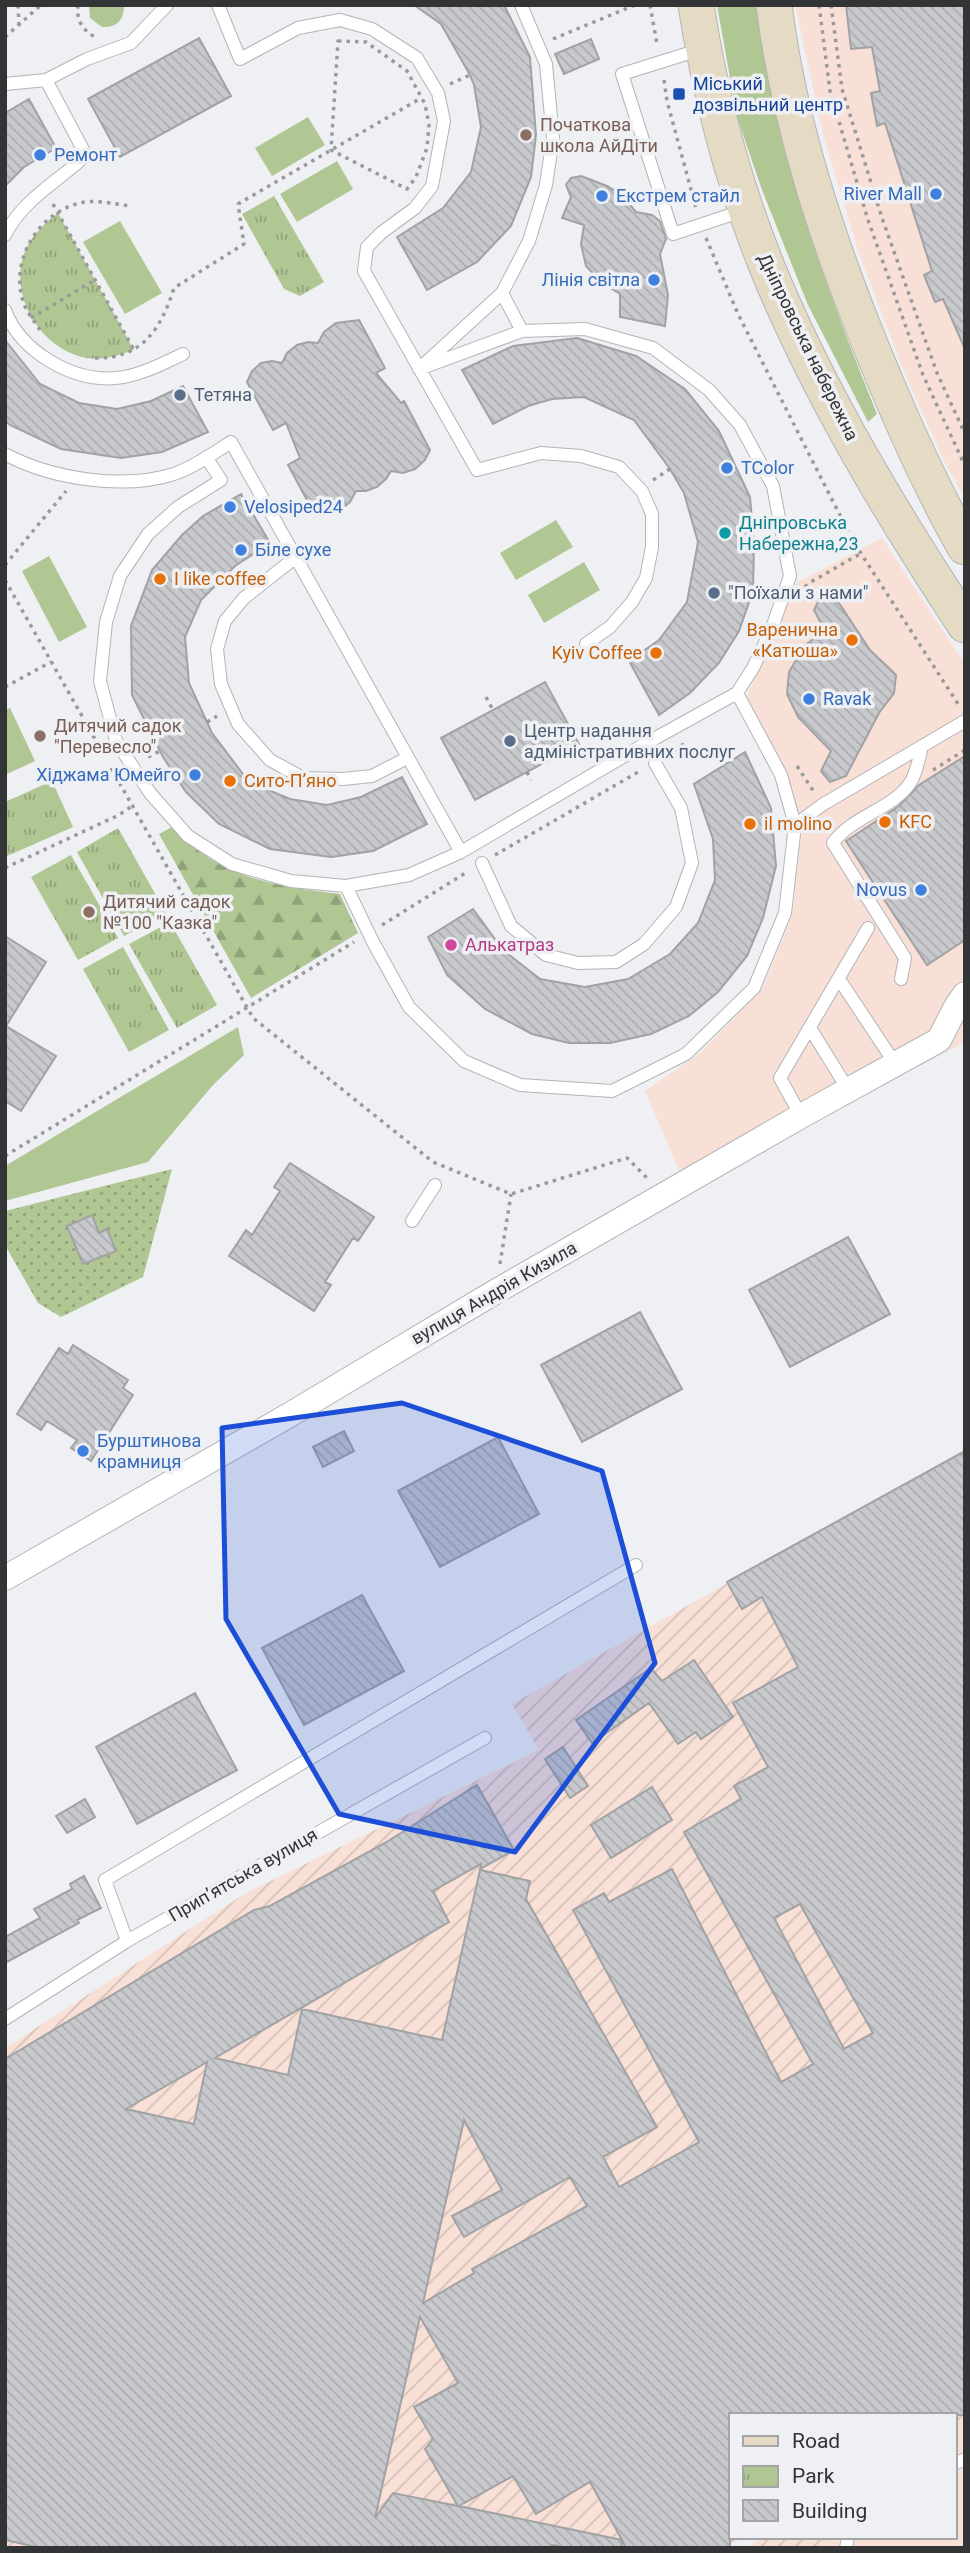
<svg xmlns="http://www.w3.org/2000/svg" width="970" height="2553" viewBox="0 0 970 2553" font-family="Roboto,sans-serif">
	<defs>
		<pattern id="industrial-furrows" width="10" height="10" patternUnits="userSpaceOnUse" patternTransform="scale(1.75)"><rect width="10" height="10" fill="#f8e0d6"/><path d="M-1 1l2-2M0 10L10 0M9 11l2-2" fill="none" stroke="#d5c1b8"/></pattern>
		<pattern id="forest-firs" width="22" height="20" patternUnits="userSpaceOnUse" patternTransform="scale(1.75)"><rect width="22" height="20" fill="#b0c693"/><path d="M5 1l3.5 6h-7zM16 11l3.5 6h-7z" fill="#90a279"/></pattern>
		<pattern id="park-tufts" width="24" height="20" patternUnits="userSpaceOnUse" patternTransform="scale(1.75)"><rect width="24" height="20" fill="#b0c693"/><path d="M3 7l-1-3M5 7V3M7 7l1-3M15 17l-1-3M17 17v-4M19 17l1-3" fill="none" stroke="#90a279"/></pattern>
		<pattern id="garden-dots" width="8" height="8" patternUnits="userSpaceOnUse" patternTransform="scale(1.75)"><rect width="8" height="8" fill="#b0c693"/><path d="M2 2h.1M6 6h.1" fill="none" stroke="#90a279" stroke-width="1.8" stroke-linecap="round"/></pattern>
		<pattern id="building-back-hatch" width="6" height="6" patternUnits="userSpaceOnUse" patternTransform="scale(1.75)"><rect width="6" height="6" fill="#c8c9cc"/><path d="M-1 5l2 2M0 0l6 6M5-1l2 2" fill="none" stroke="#acadb0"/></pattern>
	</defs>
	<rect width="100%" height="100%" fill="#eff0f3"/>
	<path fill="#f8e0d7" d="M795,5H965V499L944,461L904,372L858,251L824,138Z
		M882,538L965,664V1042L687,1189L645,1091L699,1054L763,988L792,916L802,830L787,773L747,696L796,583Z
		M965,2423V2548H821L823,2537H954V2429Z"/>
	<path fill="url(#industrial-furrows)" d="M965,1450V2423L954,2429V2415H730V2537H743L723,2548H5V2048L246,1893L539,1750L512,1704Z
		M764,2537H823L820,2548H745Z"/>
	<path fill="#b0c693" d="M89,5H124C124,20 117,28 102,27L90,18Z
		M717,5H756C762,40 767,76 775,110C799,215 837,315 877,414L868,422L808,305L762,190L737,117Z
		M308,117L325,145L272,176L255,148Z
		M337,161L353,189L297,222L280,194Z
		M120,221L162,293L125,314L83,242Z
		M556,520L573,547L516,580L500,553Z
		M49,556L87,627L59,642L22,571Z
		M584,562L600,590L544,623L528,595Z
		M10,708L35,761L5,775V710Z
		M238,1027L244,1055L213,1085L148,1162L5,1201V1166Z"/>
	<path fill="url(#forest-firs)" d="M172,827C220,878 273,886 340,894L358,933L251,998L159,834Z"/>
	<path fill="url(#park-tufts)" d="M274,196L324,282L300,296L284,289L242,214Z
		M58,213L134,350C119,355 103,361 87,358C40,350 6,293 26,249C33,234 45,223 58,213Z
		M52,781L73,827L5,857V802Z
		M118,828L166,913L124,936L77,852Z
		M71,855L118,938L78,960L31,877Z
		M170,922L217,1005L177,1028L129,944Z
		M123,947L169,1030L129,1052L83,969Z"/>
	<path fill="url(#garden-dots)" d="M172,1169L143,1277L61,1317L38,1303L5,1245V1211Z"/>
	<path fill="url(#building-back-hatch)" stroke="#a2a2a5" stroke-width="2" fill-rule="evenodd" d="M414,5H504L530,57L536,135L531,177L511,226L477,262L427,290L397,237L443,208L471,172L481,127L474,85L470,75L441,24Z
		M846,5H965V349L943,299L935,302L924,275L932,271L885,123L877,126L871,93L880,91L872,47L851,49Z
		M199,38L231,96L120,157L88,99Z
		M591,39L599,59L564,74L555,54Z
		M29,99L56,148L24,167L5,186V113Z
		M581,176L607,186L622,195L636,212L652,215L660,221L666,239L660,254L668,295L665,326L620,317V294L602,283L586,266L581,244L584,225L562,218L571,197L566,185L571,178Z
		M359,320L385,368L376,373L401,403L404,401L430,450L425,460L415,469L403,473L391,471L386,479L377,487L366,491H356L350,502L340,510L326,515L314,513L288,465L300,458L286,423L273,430L247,382L252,371L261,363L272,361L282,363L287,353L297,345L308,342L318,343L324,332L336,323Z
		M577,338L636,356L685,389L719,431L750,497L754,543L753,591L739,631L719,663L690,693L659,715L629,661L659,640L687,602L698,542L684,493L670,469L634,420L584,397L552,399L528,406L493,424L462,370L513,346Z
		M5,340L40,384L79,403L117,409L151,401L183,386L208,432L162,452L121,458L61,449L10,425L5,420Z
		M241,494L270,543L235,566L201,600L185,637L189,683L212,733L249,782L290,799L327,805L361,797L402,777L427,824L373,851L331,857L270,849L219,824L186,792L163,757L132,695L131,626L152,570L182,535L203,516Z
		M825,597L839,603L870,650L896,675L894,693L879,713L846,776L830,782L821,771L831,751L798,717L787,694L789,672L805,645L825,631L814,610L818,602Z
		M545,682L579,744L475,800L441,738Z
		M745,752L771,808L776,866L763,918L747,956L718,992L689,1016L651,1034L610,1043H569L532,1034L485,1009L447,975L428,937L473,909L503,950L540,979L585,987L628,979L670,954L698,923L715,880L713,839L694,784Z
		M965,756V940L927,965L846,841L899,806L919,785Z
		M5,936L46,962L6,1026L56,1056L21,1111L5,1101Z
		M290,1163L374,1217L358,1241L353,1238L325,1282L331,1285L314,1311L229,1256L246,1230L252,1235L280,1191L274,1187Z
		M92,1215L99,1233L107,1229L116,1251L83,1264L67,1226Z
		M848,1237L890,1314L790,1367L749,1290Z
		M640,1312L682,1389L582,1442L541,1365Z
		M73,1345L128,1380L123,1388L133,1395L91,1461L71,1448L77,1440L47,1421L41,1430L17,1414L59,1348L68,1354Z
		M344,1431L354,1451L323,1467L313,1447Z
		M498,1437L539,1514L440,1567L398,1491Z
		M965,1451V2415H730V2548H626L622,2540L621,2548H568L552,2545V2548H41L5,2540V2059L254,1910L270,1906L385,1843L477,1785L514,1850L480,1869L481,1864L433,1891L449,1922L215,2058L288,2075L302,2009L442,2040L480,1870L530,1881L526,1899L657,2127L603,2157L619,2187L699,2142L573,1910L604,1893L609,1902L672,1869L781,2082L813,2064L684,1832L741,1799L734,1786L768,1767L733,1703L798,1667L762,1597L742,1609L727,1582ZM800,1904L873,2033L844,2049L774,1918ZM207,2062L194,2124L126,2109L197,2068ZM464,2120L502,2190L452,2216L464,2237L570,2177L587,2206L472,2269L474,2273L423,2303ZM420,2317L458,2383L414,2407L433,2439L425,2449L458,2506L393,2493L375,2518ZM513,2476L536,2514L590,2482L622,2540L459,2506Z
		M362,1595L404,1671L304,1725L262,1648Z
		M694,1660L733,1717L701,1739L696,1732L678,1744L649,1703L592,1743L576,1720L651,1668L662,1681Z
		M195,1693L237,1770L137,1824L96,1747Z
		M563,1747L588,1786L570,1798L545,1759Z
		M652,1787L672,1820L611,1858L591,1825Z
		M85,1799L95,1817L67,1833L56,1816Z
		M84,1876L101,1908L77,1920L79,1923L5,1963V1937L40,1918L34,1909L72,1889L70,1884Z"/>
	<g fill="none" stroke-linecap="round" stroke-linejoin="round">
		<g stroke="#b3b4b7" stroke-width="14">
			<path id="lane" d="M218,5L240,59L298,28L340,20L372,29L417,58L438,93L444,121L432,186L415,208L381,233L367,247L364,271L477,470L541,453L581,456L619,467L642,491L652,514V547L646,578L632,602L610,627L586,644
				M702,49L622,74L673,234L742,211
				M5,84L46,80L87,59L131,43L167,5
				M5,235C23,199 58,182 86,155L46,80
				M502,293L522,331
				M5,310C20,351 72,382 116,378C139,376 162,364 183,354
				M5,454C51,479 124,490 174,474C194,467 214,453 231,442L461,852L643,745L737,693L753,668L772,628L790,576L773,486L740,425L709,390L653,348L585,329L522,331L419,369L502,293L529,241L546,185L553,138L546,64L521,5
				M206,457L221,480L178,507L148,534L120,576L106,622L100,681L116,741L150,793L188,836L232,864L291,881L346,886L409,875L461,852
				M296,557L244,598L225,621L217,649L221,684L238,724L270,760L303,778L343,779L372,776L407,758
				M795,825L822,805L965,721
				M482,863L511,926L546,955L578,963L616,962L644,944L676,907L692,863L681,808L655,763
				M346,886L373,942L409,1007L464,1061L520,1085L612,1091L686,1054L754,988L785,913L795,825L781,775L737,693
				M839,979L896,1065
				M901,979L905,958L833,843C852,816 893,809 910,783C917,773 919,758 922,746
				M810,1028L849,1091
				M801,1116L780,1078L868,928
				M412,1221L435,1185
				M127,1941L105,1880L636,1565
				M5,2019L127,1941L485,1738
				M954,2464L965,2459
				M846,2548L848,2537"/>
		</g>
		<g stroke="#b3b4b7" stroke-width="26">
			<path id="street" d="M5,1578L291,1414L495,1292L801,1116L939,1040L957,1005L965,994"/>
		</g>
		<g stroke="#b3b4b7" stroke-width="37">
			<path id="secondary" d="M696,5C711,101 737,197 775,286C826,405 894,517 965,625
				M774,5C789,125 828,242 874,354C901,420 929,484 965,547"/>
		</g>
		<path stroke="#999a9c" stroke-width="3.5" stroke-dasharray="3.5 5" stroke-linecap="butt" d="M18,5L19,24
			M78,5C76,21 83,31 97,38
			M650,5L657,44
			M819,5L830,91L868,220L923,375L965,466
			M831,5L842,89L882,218L937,373L965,434
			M5,37L41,5
			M553,39L635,5
			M338,41L366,42L407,71L425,104L429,125L427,148L416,177L407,189L331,150Z
			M664,80L667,101L696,208
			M450,84L470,75
			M53,204L134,350
			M706,238L738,314L853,541L960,707
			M31,318L95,280
			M40,330C34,321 26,311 23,301C10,260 38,213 80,203C95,199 115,204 130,206
			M95,358C142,359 161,329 174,288L244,244L238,204L421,98
			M653,480L670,469
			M5,565L66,491
			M5,580L99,746
			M805,587L809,583L860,554
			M5,687L51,662
			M486,697L493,710
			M207,722L217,716
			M667,755L684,744
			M148,757L160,751
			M797,766L814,792
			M111,768L253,1018L433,1162L511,1194L627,1158L647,1178
			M933,770L965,750
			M527,772L531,780
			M495,855L640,771
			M5,868L119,815L132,806
			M382,925L467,872
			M5,1156L354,942
			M500,1264L511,1194"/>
		<use href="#lane" stroke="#fff" stroke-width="12"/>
		<use href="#street" stroke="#fff" stroke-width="24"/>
		<use href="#secondary" stroke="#e5dac4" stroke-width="35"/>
	</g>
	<path fill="#1d4ed8" fill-opacity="0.2" stroke="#1d4ed8" stroke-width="5" stroke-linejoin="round" d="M402,1403L602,1471L655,1663L515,1852L339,1814L226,1619L222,1428Z"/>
	<rect fill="#1a4fb4" stroke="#eff0f3" stroke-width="2.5" x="672" y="87" width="14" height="14" rx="3.5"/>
	<g fill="#8d6e63" stroke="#eff0f3" stroke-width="2.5">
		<circle cx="526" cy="135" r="7"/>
		<circle cx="40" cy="736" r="7"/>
		<circle cx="89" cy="912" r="7"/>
	</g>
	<g fill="#3f7fe0" stroke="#eff0f3" stroke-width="2.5">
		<circle cx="40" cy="155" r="7"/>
		<circle cx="936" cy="194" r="7"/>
		<circle cx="602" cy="196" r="7"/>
		<circle cx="654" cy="280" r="7"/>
		<circle cx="727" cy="468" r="7"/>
		<circle cx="230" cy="507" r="7"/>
		<circle cx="241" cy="550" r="7"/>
		<circle cx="809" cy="699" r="7"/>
		<circle cx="195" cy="775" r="7"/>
		<circle cx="921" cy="890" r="7"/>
		<circle cx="83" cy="1451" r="7"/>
	</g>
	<g fill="#5c6f8a" stroke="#eff0f3" stroke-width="2.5">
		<circle cx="180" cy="395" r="7"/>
		<circle cx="714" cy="593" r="7"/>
		<circle cx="510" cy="741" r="7"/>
	</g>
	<circle fill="#0f9aa8" stroke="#eff0f3" stroke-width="2.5" cx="725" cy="533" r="7"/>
	<g fill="#e8710a" stroke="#eff0f3" stroke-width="2.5">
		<circle cx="160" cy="579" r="7"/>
		<circle cx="852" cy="640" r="7"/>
		<circle cx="656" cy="653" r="7"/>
		<circle cx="230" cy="781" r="7"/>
		<circle cx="885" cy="822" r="7"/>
		<circle cx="750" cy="824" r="7"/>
	</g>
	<circle fill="#d1479c" stroke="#eff0f3" stroke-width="2.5" cx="451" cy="945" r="7"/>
	<g text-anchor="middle" stroke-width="7" stroke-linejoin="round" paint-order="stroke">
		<g font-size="18" fill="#164399" stroke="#eff0f3" text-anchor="start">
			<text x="693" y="90">Міський<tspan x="693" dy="21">дозвільний центр</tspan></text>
		</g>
		<g font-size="18" fill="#785e54" stroke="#eff0f3" text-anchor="start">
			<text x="540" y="131">Початкова<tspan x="540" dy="21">школа АйДіти</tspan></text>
			<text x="54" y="732">Дитячий садок<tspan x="54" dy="21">"Перевесло"</tspan></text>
			<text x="103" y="908">Дитячий садок<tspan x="103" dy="21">№100 "Казка"</tspan></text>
		</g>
		<g font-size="18" fill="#366cbe" stroke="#eff0f3" text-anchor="start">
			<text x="54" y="161">Ремонт</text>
			<text x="922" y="200" text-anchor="end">River Mall</text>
			<text x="616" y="202">Екстрем стайл</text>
			<text x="640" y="286" text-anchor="end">Лінія світла</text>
			<text x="741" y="474">TColor</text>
			<text x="244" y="513">Velosiped24</text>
			<text x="255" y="556">Біле сухе</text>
			<text x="823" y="705">Ravak</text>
			<text x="181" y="781" text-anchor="end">Хіджама Юмейго</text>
			<text x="907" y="896" text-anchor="end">Novus</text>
			<text x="97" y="1447">Бурштинова<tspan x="97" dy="21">крамниця</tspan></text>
		</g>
		<g font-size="18" fill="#333435" stroke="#eff0f3">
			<text transform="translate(808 347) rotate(64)" y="6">Дніпровська набережна</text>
			<text transform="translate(494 1293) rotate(-30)" y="6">вулиця Андрія Кизила</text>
			<text transform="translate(243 1875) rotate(-30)" y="6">Припʼятська вулиця</text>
		</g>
		<g font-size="18" fill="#4e5e75" stroke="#eff0f3" text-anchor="start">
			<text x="194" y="401">Тетяна</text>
			<text x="728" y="599">"Поїхали з нами"</text>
			<text x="524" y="737">Центр надання<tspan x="524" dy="21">адміністративних послуг</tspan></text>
		</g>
		<g font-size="18" fill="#0d838f" stroke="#eff0f3" text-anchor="start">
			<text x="739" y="529">Дніпровська<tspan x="739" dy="21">Набережна,23</tspan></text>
		</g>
		<g font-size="18" fill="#c56008" stroke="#eff0f3" text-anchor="start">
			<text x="174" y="585">I like coffee</text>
			<text x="838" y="636" text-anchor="end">Варенична<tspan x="838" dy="21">«Катюша»</tspan></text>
			<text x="642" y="659" text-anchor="end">Kyiv Coffee</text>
			<text x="244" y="787">Сито-П’яно</text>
			<text x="899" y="828">KFC</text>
			<text x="764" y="830">il molino</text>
		</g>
		<g font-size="18" fill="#b23c85" stroke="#eff0f3" text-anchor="start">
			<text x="465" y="951">Алькатраз</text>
		</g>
	</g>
	<rect width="970" height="2553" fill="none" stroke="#333435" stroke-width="14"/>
	<rect x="729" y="2413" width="228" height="126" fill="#eff0f3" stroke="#a4a5a7" stroke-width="2"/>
	<rect x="743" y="2436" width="35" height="10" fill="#e5dac4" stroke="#a4a5a7" stroke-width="2"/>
	<text x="792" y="2448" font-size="21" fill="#333435">Road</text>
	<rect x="743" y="2466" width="35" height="21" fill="url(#park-tufts)" stroke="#a4a5a7" stroke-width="2"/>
	<text x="792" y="2483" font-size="21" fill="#333435">Park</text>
	<rect x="743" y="2500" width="35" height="21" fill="url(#building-back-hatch)" stroke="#a4a5a7" stroke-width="2"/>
	<text x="792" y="2518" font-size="21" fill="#333435">Building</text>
</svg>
